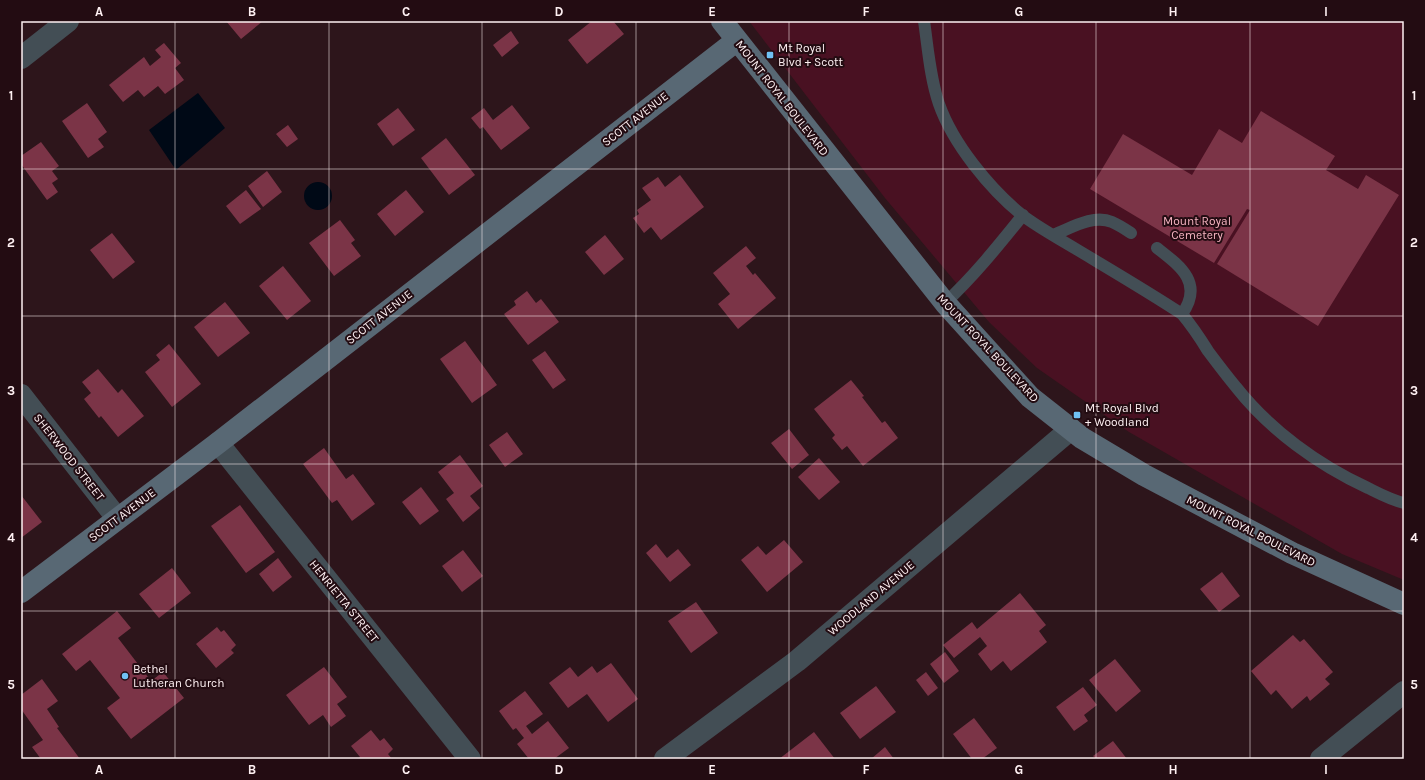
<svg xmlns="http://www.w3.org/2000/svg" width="1425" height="780" viewBox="0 0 1425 780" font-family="Karla,sans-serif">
	<rect width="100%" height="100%" fill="#2d151b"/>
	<path fill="#491122" d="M749,21H1404V580L1342,554L1129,432L1037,368L989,322L885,198Z"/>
	<path fill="#000916" d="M198,93L225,128L176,170L149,130Z
		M304 196a14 14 0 1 1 28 0a14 14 0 1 1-28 0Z"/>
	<path fill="#7b3447" d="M226,21H263L241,39Z
		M592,21H613L624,34L587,64L568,40Z
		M511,31L519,43L502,57L493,45Z
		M164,43L181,63L175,68L184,80L165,94L158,86L144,97L138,90L123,102L109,85L144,57L150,66L161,57L155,50Z
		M87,103L107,132L98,139L104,147L88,158L62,121Z
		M512,105L530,128L501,150L483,127L480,129L471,118L484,108L493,120Z
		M398,108L415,130L393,146L377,124Z
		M1261,111L1335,156L1326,170L1358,189L1366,175L1399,195L1318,326L1217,264L1250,210L1247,209L1214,263L1090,189L1123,134L1192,175L1219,129L1242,143Z
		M288,125L298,139L287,147L276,134Z
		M446,138L475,175L449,195L421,158Z
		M41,142L59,166L52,171L58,179L52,183L58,192L47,200L21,164V156Z
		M267,171L282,192L263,207L248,186Z
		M680,175L704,207L661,240L651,227L644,233L633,218L639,214L637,210L651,200L642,188L658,177L665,187Z
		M246,190L261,209L240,224L226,206Z
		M406,190L424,212L395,236L377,214Z
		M340,220L355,240L351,243L361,256L334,276L309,243Z
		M112,233L135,262L113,279L90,250Z
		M605,235L624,259L604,275L585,252Z
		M746,246L756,258L746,266L753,275L755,273L776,298L738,329L718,304L730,294L713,273Z
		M283,266L311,301L287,320L259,286Z
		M527,291L536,303L541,299L559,322L528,345L504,314L516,305L514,301Z
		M225,302L250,333L218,357L194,327Z
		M465,341L497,385L472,403L440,359Z
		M169,344L201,384L172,407L145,372L160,360L156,355Z
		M545,351L566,380L553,389L532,360Z
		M98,369L118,393L122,389L144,416L118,437L101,416L99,418L84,399L91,393L82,382Z
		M851,380L864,396L862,397L882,423L885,421L898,438L863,466L847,446L842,450L832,438L835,435L814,409Z
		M789,429L809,455L792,469L771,443Z
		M507,432L523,454L505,467L489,445Z
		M324,448L346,479L353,474L375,504L352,521L337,500L332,503L303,464Z
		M460,455L483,486L470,496L480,508L463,522L446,499L454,493L438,472Z
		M819,458L840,482L819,500L798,477Z
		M421,487L439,511L420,525L402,502Z
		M21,495L42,522L21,538Z
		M240,505L275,552L246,573L211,526Z
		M784,540L803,562L767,592L741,560L758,546L766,555Z
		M656,544L667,558L678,549L691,565L670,582L646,553Z
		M463,550L483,576L462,592L442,566Z
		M278,558L292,577L273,592L259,574Z
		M172,568L191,593L159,618L139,594Z
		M1222,572L1240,596L1219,612L1200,589Z
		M1020,593L1046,625L1039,631L1047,642L1011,671L1003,661L991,671L978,654L987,646L980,637L954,658L943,645L972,622L977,629Z
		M696,602L718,633L691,653L668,621Z
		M117,611L131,628L118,638L151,681L163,672L184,698L131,739L107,708L120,698L90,660L76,671L62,654Z
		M217,627L221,632L224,630L236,645L231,650L234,653L216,668L196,644Z
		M1293,635L1300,642L1304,639L1333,672L1325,679L1330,684L1310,701L1307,696L1292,709L1276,690L1271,695L1251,671Z
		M945,652L959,671L944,683L930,664Z
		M1115,659L1141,691L1116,712L1089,680Z
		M611,663L638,699L608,722L587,694L568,708L549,683L570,667L578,677L592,666L597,673Z
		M324,667L347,697L337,704L346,716L331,727L323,715L309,725L286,695Z
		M926,672L938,688L928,696L916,680Z
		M42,679L58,701L47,709L59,727L57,728L80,759H41L32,747L43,740L21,709V695Z
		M876,686L896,712L860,739L840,713Z
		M1083,687L1097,705L1084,715L1088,721L1074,731L1056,707Z
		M525,691L543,714L526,726L532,734L548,721L569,748L554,759H529L517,744L524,738L516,728L513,730L499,711Z
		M974,718L997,748L982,759H972L953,734Z
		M371,730L380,741L384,738L393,749L388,754L392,759H358L360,757L351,746Z
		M814,732L835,759H779Z
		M1113,741L1127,759H1096L1093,756Z
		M885,747L894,759H871Z"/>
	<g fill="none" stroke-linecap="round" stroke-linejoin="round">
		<path stroke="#434e55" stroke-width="12" d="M924,21C928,48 930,78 939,104C953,144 990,189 1022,215C1039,228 1058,238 1076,249C1111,270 1147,291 1182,314C1192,326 1200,338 1208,351C1217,363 1226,375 1236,387C1270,430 1318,465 1368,488C1380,494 1391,500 1404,503
			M1053,235C1071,228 1093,214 1112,222C1119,225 1125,229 1131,233
			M1157,248C1180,266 1204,283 1182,314
			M945,303C974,276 998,246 1023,215"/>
		<path stroke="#434e55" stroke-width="22" d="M21,58L68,21
			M21,395L117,518
			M218,443L470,759
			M665,759L797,661L1071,429
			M1321,759L1404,692"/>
		<path stroke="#586874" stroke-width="22" d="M722,21L945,303L1030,397L1082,438L1144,475L1292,553L1404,604
			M21,592L218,443L736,41"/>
	</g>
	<path fill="none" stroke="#fef0f2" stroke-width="1" stroke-opacity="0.55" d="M175,21V759M329,21V759M482,21V759M636,21V759M789,21V759M943,21V759M1096,21V759M1250,21V759M21,169H1404M21,316H1404M21,464H1404M21,611H1404"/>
	<g fill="#70c1f4" stroke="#230c12" stroke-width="1.5">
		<rect x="766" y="51" width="8" height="8" rx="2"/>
		<rect x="1073" y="411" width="8" height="8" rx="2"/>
		<circle cx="125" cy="676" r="4"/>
	</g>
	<g text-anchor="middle" stroke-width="4" stroke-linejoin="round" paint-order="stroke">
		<g font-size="12" fill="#fef0f2" stroke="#230c12" text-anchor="start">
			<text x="778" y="52">Mt Royal<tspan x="778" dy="14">Blvd + Scott</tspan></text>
			<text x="1085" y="412">Mt Royal Blvd<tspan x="1085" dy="14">+ Woodland</tspan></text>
			<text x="133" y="673">Bethel<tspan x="133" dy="14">Lutheran Church</tspan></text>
		</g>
		<g font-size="12" fill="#fef0f2" stroke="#230c12">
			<text transform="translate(782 98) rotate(52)" y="4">MOUNT ROYAL BOULEVARD</text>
			<text transform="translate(635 119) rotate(-38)" y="4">SCOTT AVENUE</text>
			<text transform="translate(379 317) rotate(-38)" y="4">SCOTT AVENUE</text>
			<text transform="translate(988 348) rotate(47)" y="4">MOUNT ROYAL BOULEVARD</text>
			<text transform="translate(69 457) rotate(52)" y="4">SHERWOOD STREET</text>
			<text transform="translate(122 515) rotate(-37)" y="4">SCOTT AVENUE</text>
			<text transform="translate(1251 531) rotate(27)" y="4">MOUNT ROYAL BOULEVARD</text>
			<text transform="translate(871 598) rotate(-40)" y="4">WOODLAND AVENUE</text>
			<text transform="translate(344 601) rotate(51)" y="4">HENRIETTA STREET</text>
		</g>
		<g font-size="12" fill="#f6b4c1" stroke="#230c12">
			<text x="1197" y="225">Mount Royal<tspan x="1197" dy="14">Cemetery</tspan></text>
		</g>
	</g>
	<rect width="1425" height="780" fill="none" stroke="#230c12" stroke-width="44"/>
	<rect x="22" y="22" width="1381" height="736" fill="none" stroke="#fef0f2" stroke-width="1.5"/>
	<g font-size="13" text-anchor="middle" font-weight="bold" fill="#fef0f2">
		<text x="99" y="16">A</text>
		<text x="252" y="16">B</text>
		<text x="406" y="16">C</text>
		<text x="559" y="16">D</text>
		<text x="712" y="16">E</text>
		<text x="866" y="16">F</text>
		<text x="1019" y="16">G</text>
		<text x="1173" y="16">H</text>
		<text x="1326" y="16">I</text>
		<text x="11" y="100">1</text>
		<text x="1414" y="100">1</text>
		<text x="11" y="247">2</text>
		<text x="1414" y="247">2</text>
		<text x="11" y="395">3</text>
		<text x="1414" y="395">3</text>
		<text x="11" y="542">4</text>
		<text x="1414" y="542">4</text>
		<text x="11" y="689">5</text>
		<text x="1414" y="689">5</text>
		<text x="99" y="774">A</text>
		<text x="252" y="774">B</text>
		<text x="406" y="774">C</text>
		<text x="559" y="774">D</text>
		<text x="712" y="774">E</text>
		<text x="866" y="774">F</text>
		<text x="1019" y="774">G</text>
		<text x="1173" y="774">H</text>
		<text x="1326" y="774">I</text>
	</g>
</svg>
